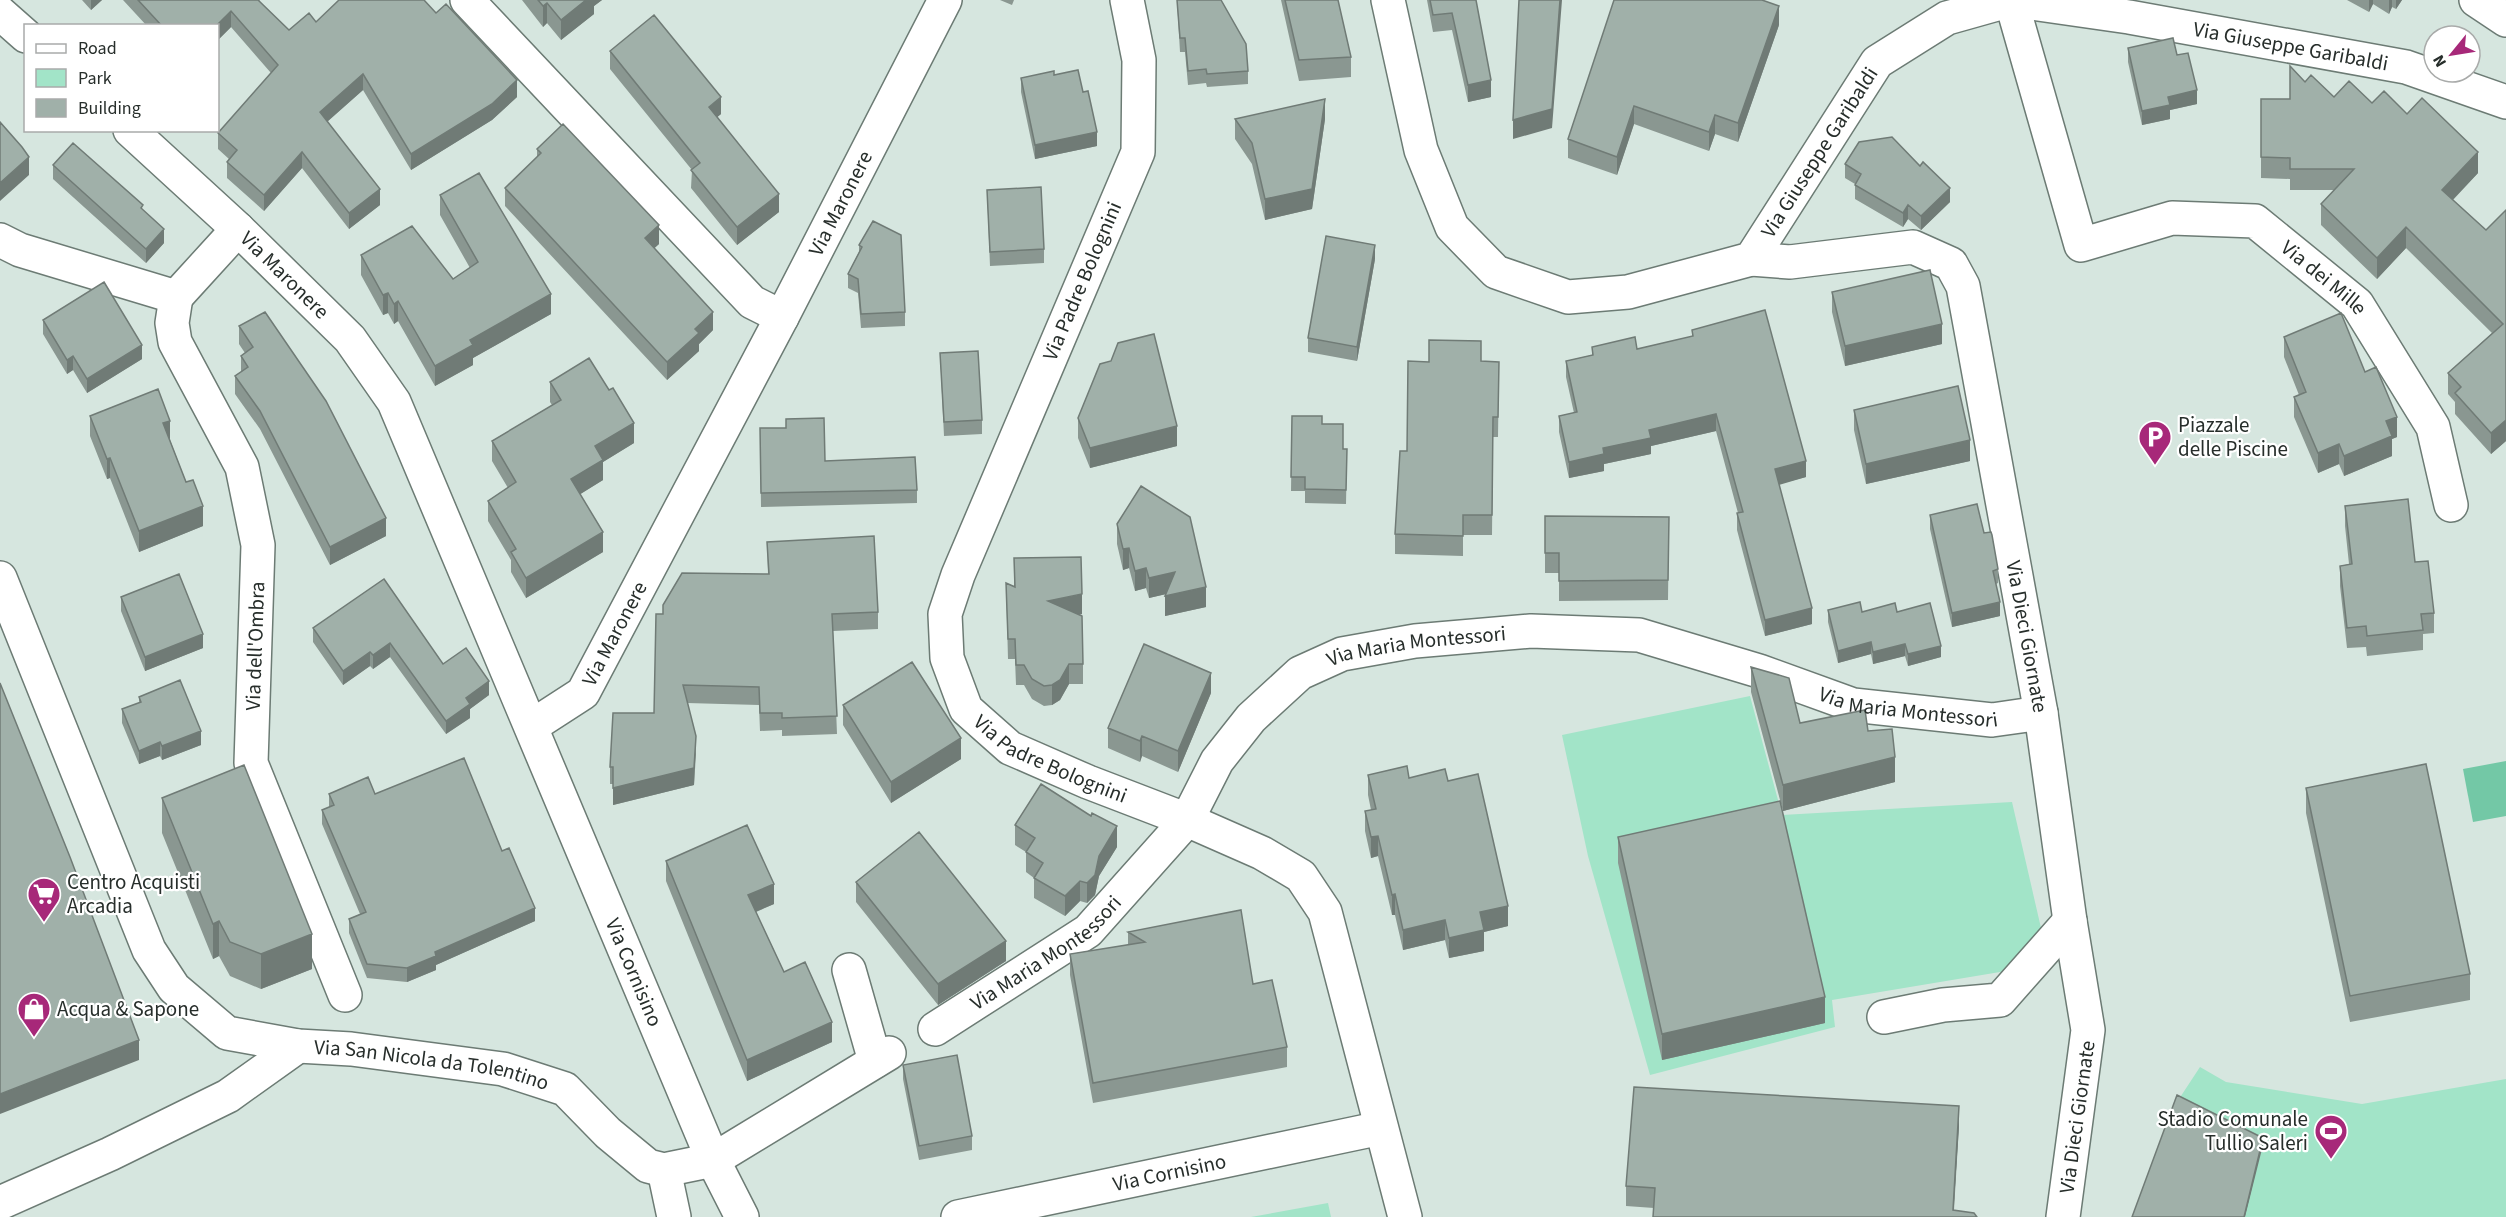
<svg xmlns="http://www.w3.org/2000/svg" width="2506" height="1217" viewBox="0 0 2506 1217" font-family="'Source Sans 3',sans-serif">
	<rect width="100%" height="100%" fill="#d6e6df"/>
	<path fill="#a2e4c8" d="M1750,696L1782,815L2012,802L2041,928L2006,971L1832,1000L1835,1027L1650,1075L1588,856L1562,735Z
		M2200,1067L2226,1082L2362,1104L2506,1079V1217H2134L2177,1102Z
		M1328,1203L1331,1217H1251Z"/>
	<path fill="#73c8a6" d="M2506,761V816L2473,822L2463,769Z"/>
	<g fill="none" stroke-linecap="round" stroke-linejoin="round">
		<g stroke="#6c7b74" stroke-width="36">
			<g id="minor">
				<path d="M467,0L752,302L782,317"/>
				<path id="s1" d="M1127,0L1139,60L1138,152L958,575L945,614L947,658L966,709L1010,748L1088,782L1187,820L1262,853L1301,876L1325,912L1405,1217"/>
				<path id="s2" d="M1388,0L1421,150L1452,227L1496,272L1568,297L1628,292L1751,259L1877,62L1947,18L2011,0L2129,17L2406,67L2506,102"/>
				<path id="s3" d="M2011,0L2081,245L2172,218L2255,221L2357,304L2433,427L2451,505"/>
				<path d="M2476,0L2506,20"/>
				<path d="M0,13L26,36"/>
				<path id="s4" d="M130,130L238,229L350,339L394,402L713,1160L742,1217"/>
				<path d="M0,240L20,250L176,297L238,229"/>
				<path id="s5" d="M1751,259L1790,262L1913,247L1951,264L1963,286L2041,713L2070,921L2088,1030L2063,1217"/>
				<path d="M176,297L172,323L175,342L242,467L258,545L251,763L345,995"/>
				<path id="s6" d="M0,578L149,950L174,988L227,1033L298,1046L351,1049L503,1069L565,1089L608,1133L648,1166L664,1170L713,1160L889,1053"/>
				<path id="s7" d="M532,726L583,693L782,317L945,0"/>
				<path d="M849,970L875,1061"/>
				<path d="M1884,1017L1943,1005L2000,1000L2070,921"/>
				<path id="s8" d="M935,1029L1088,931L1187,820L1217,761L1251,718L1300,673L1342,654L1415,641L1531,631L1639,635L1759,671L1853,705L1992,720L2041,713"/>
				<path d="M664,1170L674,1217"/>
				<path d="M0,1203L110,1154L228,1096L298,1046"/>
				<path id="s9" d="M958,1217L1381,1128"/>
			</g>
		</g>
		<use href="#minor" stroke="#fff" stroke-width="33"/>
	</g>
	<path fill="#8a9791" d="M82,0H102L91,10Z
		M123,0H260L259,1L289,30L316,22L517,97L492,120L411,170L363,90L327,122L380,205L349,229L302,168L264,211L227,178V162L229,159L218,149V133L271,73L231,27L218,40V26H147Z
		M522,0H602L594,6V14L561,40L547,23L543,27Z
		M1000,0H1014L1012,5Z
		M1177,0H1221L1248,71V84L1207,87L1206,83L1188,85L1185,52H1180Z
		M1281,0H1338L1351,57V77L1299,81Z
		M1427,0H1476L1491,97L1468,102L1452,30L1433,32Z
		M2347,0H2402L2396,9L2392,7L2389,14L2373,4L2369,12Z
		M1779,25L1738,142L1715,134L1709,151L1634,124L1617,175L1568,158V139Z
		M2128,48L2177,55L2197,104L2170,110V119L2142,125L2128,62Z
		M610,51L721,114L717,117L779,212L737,245L691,188L692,170L610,69Z
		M1054,75L1083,92L1097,146L1035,159L1021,92V78Z
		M2305,82L2334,97L2372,103L2407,114L2478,173L2453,200L2486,230L2506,210V441L2491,454L2455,414V402L2448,394V373L2492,333L2406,248L2377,279L2321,225V204L2334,190H2290V179L2261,178V99H2290Z
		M1235,119H1325L1312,209L1265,220L1252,164L1235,139Z
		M537,149L659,244L654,248L713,330L699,344V351L667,380L505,206V188L537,157Z
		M1845,164L1950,202L1921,230L1908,219L1903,227L1855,199V184L1845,178Z
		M53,165L143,210L164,243L146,263L53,179Z
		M987,190L1044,249V263L990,266Z
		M440,195L551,314L473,358V365L435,386L398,321L394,324L388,313L383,315L361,275V255L453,279L470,268L440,215Z
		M873,221L905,312V326L861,328L858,293L848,288V274L859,252V245Z
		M1375,259L1357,361L1308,352V338Z
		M1832,292L1942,344L1845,366L1832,312Z
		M43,320L142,359L87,393L73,370L67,374L43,334Z
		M239,326L386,536L330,565L260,429L235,394V376L241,372V356L245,353L239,344Z
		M1692,330L1806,477L1779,484L1812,624L1765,636L1737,530V513H1738L1716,431L1651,446V454L1604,464V471L1569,478L1559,432V416L1574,413L1566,377V361L1592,355V347L1637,349L1692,337Z
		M2284,337L2365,372L2397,437L2392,439V456L2344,476L2339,464L2318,473L2294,417V397L2299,395L2284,357Z
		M940,353L982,420V434L944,436Z
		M1429,362H1499L1498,437H1493L1492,535H1463V556L1395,554V534L1407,451Z
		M550,382L634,443L603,462V480L580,494L603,552L526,598L511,572V560L488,521V501L508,488L492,461V441L552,405L550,402Z
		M1854,410L1970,461L1866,484L1854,430Z
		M90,416L170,440L203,526L139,552L110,478L107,479L90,436Z
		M1292,416L1322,424L1343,449H1347L1346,504L1305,503V491H1291Z
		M1078,418L1177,446L1090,468L1078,438Z
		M760,428L825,461L917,490V503L761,507Z
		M2345,506L2415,562L2434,613V633L2423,634V650L2367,656L2366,647L2347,648L2340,586V566L2349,564L2345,526Z
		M1930,515L1984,533L1998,569V583L1996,584L2000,616L1952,627L1930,529Z
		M1545,516L1669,517L1668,600L1559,601V573H1545Z
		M1117,524L1206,607L1165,616L1166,594L1149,598L1146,588L1135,591L1129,568L1123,570L1117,544Z
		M767,542L878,612V629L833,631L837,734L782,736V730L760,731L759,705L687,703L696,754L694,785L613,805V784H610V767L654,713L663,614L768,574Z
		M1014,558L1082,614L1078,615L1083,664V684H1069L1060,700L1052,705L1044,706L1032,699L1024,685H1016L1015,659H1008L1006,583L1014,586Z
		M384,579L443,664L489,695L470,709V718L446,734L390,657L373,669L370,666L343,685L313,642V628Z
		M121,597L203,648L145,671L121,611Z
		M1828,610L1897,612L1941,657L1908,666L1905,656L1873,664L1871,654L1838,663L1828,622Z
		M1751,667L1800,723L1868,731L1895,782L1783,811L1751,692Z
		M1211,693L1178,772L1142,756L1140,762L1108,748V728Z
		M139,697L201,745L162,760L160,756L139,764L122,723V709L139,703Z
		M843,705L961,759L891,803L843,725Z
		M1368,775L1448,781L1508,926L1484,932V951L1449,958L1445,940L1403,950L1395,915H1392L1378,856L1371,858L1365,831V811L1371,810L1368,795Z
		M2306,788L2470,974V1000L2350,1022L2306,813Z
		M329,794H375L502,851L535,921L436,965V970L407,982L367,978L349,933V919L360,914L322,824V810L329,807Z
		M162,798L312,969L261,989L230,976L219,956L213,959L162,833Z
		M1015,825L1117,847L1099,876L1095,895L1087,903L1080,901L1065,916L1034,898V878L1026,872V852L1015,845Z
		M1618,837L1825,1023L1662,1060L1618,863Z
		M666,861L774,904L756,912L784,972L832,1042L747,1081L666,881Z
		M856,882L1006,961L938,1005L856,902Z
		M1128,932L1253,984L1287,1047V1067L1093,1103L1070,975V954L1128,945Z
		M903,1065L972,1136V1150L919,1160L903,1079Z
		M1959,1126L1954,1210L1654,1208L1626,1206V1186Z"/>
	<path fill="#707b76" d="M91,0H102L91,10Z
		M586,0H602L594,6V14L561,40V20Z
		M1560,0H1562L1552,128L1513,139V120Z
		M2369,0H2373V4L2369,12Z
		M2389,0H2392V7L2389,14Z
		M2396,0H2402L2396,9Z
		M547,3V23L543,27V6Z
		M1779,6V25L1738,142V123Z
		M231,11V27L218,40V26H216Z
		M363,74V90L320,128V112Z
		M517,80V97L492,120L411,170V154Z
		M1491,80V97L1468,102V85Z
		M2197,90V104L2170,110V119L2142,125V111L2168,97Z
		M721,97V114L709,124V107Z
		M1325,99V119L1312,209L1265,220V199Z
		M1634,106V124L1617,175V157Z
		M1715,115V134L1709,151V132Z
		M1097,132V146L1035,159V145Z
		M302,152V168L264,211V195Z
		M2478,152V173L2442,211V190Z
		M29,157V175L0,201V183Z
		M1950,188V202L1921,230V216Z
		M380,189V205L349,229V213Z
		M779,194V212L737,245V227Z
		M1908,205V219L1903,227V213Z
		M659,225V244L645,257V238Z
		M2406,227V248L2377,279V258Z
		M164,229V243L146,263V249Z
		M1375,245V259L1357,361V347Z
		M388,293V313L383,315V295Z
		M551,294V314L473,358V365L435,386V366L470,340Z
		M398,301V321L394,324V304Z
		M713,312V330L699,344V351L667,380V362L695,329Z
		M1942,324V344L1845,366V346Z
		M142,345V359L87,393V379Z
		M73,356V370L67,374V360Z
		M1716,414V431L1651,446V454L1604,464V471L1569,478V462L1649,430Z
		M2397,417V437L2392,439V456L2344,476V456L2386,421Z
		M2506,420V441L2491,454V433Z
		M170,421V441L163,423Z
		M634,423V443L603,462V480L571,500V479L595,446Z
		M1177,426V446L1090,468V448Z
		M1970,440V461L1866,484V464Z
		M2339,444V464L2318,473V453Z
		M110,458V478L107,479V459Z
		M1806,461V477L1775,486V469Z
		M203,506V526L139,552V531Z
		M386,518V536L330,565V547Z
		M603,532V552L526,598V578Z
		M1129,548V568L1123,570V549Z
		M1146,568V588L1135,591V571Z
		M1175,572V592L1149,598V578Z
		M1206,587V607L1165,616V596Z
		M1082,594V614L1048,622V601Z
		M2000,602V616L1952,627V613Z
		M1812,608V624L1765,636V620Z
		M203,634V648L145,671V657Z
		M1871,642V654L1838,663V651Z
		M390,643V657L373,669V655Z
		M1905,644V656L1873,664V652Z
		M1941,646V657L1908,666V654Z
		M370,652V666L343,685V671Z
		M1069,664V684L1060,700L1052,705V685Z
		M1211,673V693L1178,772V751Z
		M489,681V695L470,709V718L446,734V721L466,698Z
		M201,731V745L162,760V746Z
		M696,736L694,785L613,805V788Z
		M1142,736V756L1140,762V741Z
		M961,738V759L891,803V782Z
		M160,742V756L139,764V751Z
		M1895,757V782L1783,811V785Z
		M1117,826V847L1099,876L1095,895L1087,903V883L1099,856Z
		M1378,836V856L1371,858V837Z
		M1080,881V901L1065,916V896Z
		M774,884V904L748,915V895Z
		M1395,894V915H1392V895Z
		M1508,906V926L1484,932V951L1449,958V938L1480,912Z
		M535,908V921L436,965V970L407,982V968L435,952Z
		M1445,920V940L1403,950V930Z
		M219,921V956L213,959V924Z
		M312,934V969L261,989V954Z
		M1006,941V961L938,1005V984Z
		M1825,997V1023L1662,1060V1034Z
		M832,1022V1042L747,1081V1060Z
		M139,1040V1060L0,1114V1094Z
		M1959,1106V1126L1953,1217Z
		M2263,1138V1145L2245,1217H2244Z"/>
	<path fill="#a0b0a9" stroke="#707b76" stroke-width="1.5" d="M138,0H258L289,30L309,13L316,22L339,0H424L436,13L446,4L517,80L492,104L411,154L363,74L320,112L380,189L349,213L302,152L264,195L227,162L237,150L218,133L278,65L231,11L216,26H162Z
		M538,0H586L561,20L547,3L543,6Z
		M1177,0H1221L1246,44L1248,71L1207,74L1206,69L1188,71L1185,38H1180Z
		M1285,0H1338L1351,57L1299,60Z
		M1430,0H1476L1491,80L1468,85L1452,13L1433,15Z
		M1519,0H1560L1552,109L1513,120Z
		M1614,0H1762L1779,6L1738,123L1715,115L1709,132L1634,106L1617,157L1568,139Z
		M654,15L721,97L709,107L779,194L737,227L691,170L700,163L610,51Z
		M2173,38L2177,55L2188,53L2197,90L2168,97L2170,105L2142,111L2128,48Z
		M2290,66L2305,82L2311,75L2334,97L2349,81L2372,103L2384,91L2407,114L2422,98L2478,152L2442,190L2486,230L2506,210V420L2491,433L2455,393L2461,387L2448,373L2503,324L2406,227L2377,258L2321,204L2354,169H2290V158L2261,157V99H2290Z
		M1078,70L1083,92L1088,91L1097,132L1035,145L1021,78L1054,71V75Z
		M1325,99L1312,189L1265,199L1252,143L1235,119Z
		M0,122L22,147L29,157L0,183Z
		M563,124L659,225L645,238L713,312L695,329L699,333L667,362L505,188L541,153L537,149Z
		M1892,137L1920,166L1923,162L1950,188L1921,216L1908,205L1903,213L1855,185L1861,174L1845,164L1859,142Z
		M73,143L143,205L141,208L164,229L146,249L53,165Z
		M479,173L551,294L470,340L473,345L435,366L398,301L394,304L388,293L383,295L361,255L412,226L453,279L478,262L440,195Z
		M1041,187L1044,249L990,252L987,190Z
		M873,221L901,235L905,312L861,314L858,279L848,274L862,247L859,245Z
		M1326,236L1375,245L1357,347L1308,338Z
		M1930,270L1942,324L1845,346L1832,292Z
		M104,282L142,345L87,379L73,356L67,360L43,320Z
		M1765,310L1806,461L1775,469L1812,608L1765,620L1737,513L1743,512L1716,414L1649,430L1651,438L1603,448L1604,454L1569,462L1559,416L1577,412L1566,361L1593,355L1592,347L1635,337L1637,349L1693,336L1692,330Z
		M265,312L326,401L386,518L330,547L260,411L235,376L248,367L241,356L253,347L239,326Z
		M2341,313L2365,372L2376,367L2397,417L2386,421L2392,436L2344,456L2339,444L2318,453L2294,397L2306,392L2284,337Z
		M1154,334L1177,426L1090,448L1078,418L1100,364L1111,361L1118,343Z
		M1429,340L1481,341V361L1499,362L1498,417H1493L1492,515H1463V536L1395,534L1400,451H1407L1408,361L1429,362Z
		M978,351L982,420L944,422L940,353Z
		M589,358L609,390L613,388L634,423L595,446L603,460L571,479L603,532L526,578L511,552L516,549L488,501L516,482L492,441L561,400L550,382Z
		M1958,386L1970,440L1866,464L1854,410Z
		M158,389L170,421L163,423L186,482L193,480L203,506L139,531L110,458L107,459L90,416Z
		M1292,416H1322V424H1343V449H1347L1346,490L1305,489V477H1291Z
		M824,418L825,461L915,457L917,490L761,493L760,428H786V419Z
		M1141,486L1190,517L1206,587L1165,596L1175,572L1149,578L1146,568L1135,571L1129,548L1123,549L1117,524Z
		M2408,499L2415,562L2428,561L2434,613L2421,614L2423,630L2367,636L2366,626L2347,628L2340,566L2352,564L2345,506Z
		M1977,504L1984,533L1991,532L1992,535L1998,569L1993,571L2000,602L1952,613L1930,515Z
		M1545,516L1669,517L1668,580L1559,581V553H1545Z
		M874,536L878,612L832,614L837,716L782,718V713H760L759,687L683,685L696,736L694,768L613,788V767H610L613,713H654L656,614H663V605L682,573L769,574L767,542Z
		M1081,557L1082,594L1048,601L1082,616L1083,664H1069L1060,680L1052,685L1044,686L1032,679L1024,665H1016L1015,639H1008L1006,583L1015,587L1014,558Z
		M179,574L203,634L145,657L121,597Z
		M384,579L443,664L466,648L489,681L466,698L470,704L446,721L390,643L373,655L370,652L343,671L313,628Z
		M1860,602L1862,612L1895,603L1897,612L1930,603L1941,646L1908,654L1905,644L1873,652L1871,642L1838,651L1828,610Z
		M1144,644L1211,673L1178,751L1142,736L1140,741L1108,728Z
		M912,662L961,738L891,782L843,705Z
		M1751,667L1789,678L1800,723L1865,710L1868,731L1892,729L1895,757L1783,785Z
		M180,680L201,731L162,746L160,742L139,751L122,709L141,702L139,697Z
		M0,683L70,857L139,1040L0,1094Z
		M464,758L502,851L509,848L535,908L435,952L436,956L407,968L367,964L349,919L366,912L322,810L334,805L329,794L368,777L375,794Z
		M2426,764L2470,974L2350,996L2306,788Z
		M244,765L312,934L261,954L230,942L219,921L213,924L162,798Z
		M1407,766L1409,778L1445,769L1448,781L1478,774L1508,906L1480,912L1484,930L1449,938L1445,920L1403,930L1395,894L1392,895L1378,836L1371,837L1365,811L1376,809L1368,775Z
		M1041,784L1091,816L1092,813L1117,826L1099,856L1095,875L1087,883L1080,881L1065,896L1034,878L1043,863L1026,852L1035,838L1015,825Z
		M1780,801L1825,997L1662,1034L1618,837Z
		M747,825L774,884L748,895L784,972L805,962L832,1022L747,1060L666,861Z
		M919,832L1006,941L938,984L856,882Z
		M1241,910L1253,984L1272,980L1287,1047L1093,1083L1070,954L1145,942L1128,932Z
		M957,1055L972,1136L919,1146L903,1065Z
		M1634,1087L1959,1106L1953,1210L1974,1213L1977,1217H1653L1655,1188L1626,1186Z
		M2177,1095L2263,1138L2244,1217H2132Z"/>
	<defs>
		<g id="parking-pin" transform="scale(1.725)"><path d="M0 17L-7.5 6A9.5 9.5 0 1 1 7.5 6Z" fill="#a72879" stroke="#fff"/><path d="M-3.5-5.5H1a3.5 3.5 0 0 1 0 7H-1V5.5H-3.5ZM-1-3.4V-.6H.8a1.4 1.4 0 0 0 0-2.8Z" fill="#fff"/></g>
		<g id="supermarket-pin" transform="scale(1.725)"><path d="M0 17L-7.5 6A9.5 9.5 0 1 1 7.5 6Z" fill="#a72879" stroke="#fff"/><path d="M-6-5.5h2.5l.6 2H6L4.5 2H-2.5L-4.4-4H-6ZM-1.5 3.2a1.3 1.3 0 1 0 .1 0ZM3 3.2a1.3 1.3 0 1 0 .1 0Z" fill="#fff"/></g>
		<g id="shop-pin" transform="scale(1.725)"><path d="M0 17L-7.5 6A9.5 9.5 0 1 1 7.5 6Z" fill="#a72879" stroke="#fff"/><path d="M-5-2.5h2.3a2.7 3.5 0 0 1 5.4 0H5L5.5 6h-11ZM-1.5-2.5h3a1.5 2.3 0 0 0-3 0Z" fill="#fff"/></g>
		<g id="stadium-pin" transform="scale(1.725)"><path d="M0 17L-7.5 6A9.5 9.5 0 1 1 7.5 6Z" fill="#a72879" stroke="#fff"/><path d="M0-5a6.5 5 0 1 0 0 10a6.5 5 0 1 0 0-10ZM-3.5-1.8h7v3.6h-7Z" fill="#fff"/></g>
	</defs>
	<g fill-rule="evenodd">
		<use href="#parking-pin" x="2155" y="437"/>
		<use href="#supermarket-pin" x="44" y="894"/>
		<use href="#shop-pin" x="34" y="1009"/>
		<use href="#stadium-pin" x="2331" y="1131"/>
	</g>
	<g text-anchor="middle" stroke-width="4.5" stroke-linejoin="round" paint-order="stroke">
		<g font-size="21" fill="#272e2b" stroke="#fff">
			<text dy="7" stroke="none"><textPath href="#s2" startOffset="1230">Via Giuseppe Garibaldi</textPath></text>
			<text dy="7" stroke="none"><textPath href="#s2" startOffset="690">Via Giuseppe Garibaldi</textPath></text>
			<text dy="7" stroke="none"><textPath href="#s7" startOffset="614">Via Maronere</textPath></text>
			<text dy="7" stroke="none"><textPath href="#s4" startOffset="212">Via Maronere</textPath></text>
			<text dy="7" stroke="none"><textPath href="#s3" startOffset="522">Via dei Mille</textPath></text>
			<text transform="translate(1082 281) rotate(-67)" y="7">Via Padre Bolognini</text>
			<text dy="7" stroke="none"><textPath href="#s7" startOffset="128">Via Maronere</textPath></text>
			<text dy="7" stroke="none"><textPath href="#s5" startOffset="586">Via Dieci Giornate</textPath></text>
			<text transform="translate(255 646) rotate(-88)" y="7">Via dell'Ombra</text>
			<text dy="7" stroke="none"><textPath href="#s8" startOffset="639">Via Maria Montessori</textPath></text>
			<text dy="7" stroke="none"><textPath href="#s8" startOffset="1143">Via Maria Montessori</textPath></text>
			<text dy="7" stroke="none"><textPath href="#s1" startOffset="852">Via Padre Bolognini</textPath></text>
			<text dy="7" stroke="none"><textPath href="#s8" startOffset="135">Via Maria Montessori</textPath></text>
			<text dy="7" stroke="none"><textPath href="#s4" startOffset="999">Via Cornisino</textPath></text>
			<text dy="7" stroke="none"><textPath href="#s6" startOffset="723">Via San Nicola da Tolentino</textPath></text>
			<text transform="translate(2077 1117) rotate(-82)" y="7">Via Dieci Giornate</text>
			<text dy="7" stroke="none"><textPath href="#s9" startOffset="216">Via Cornisino</textPath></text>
		</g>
		<g font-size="21" fill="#272e2b" stroke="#fff" text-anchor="start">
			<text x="2178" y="432">Piazzale<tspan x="2178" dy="24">delle Piscine</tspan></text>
			<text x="67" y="889">Centro Acquisti<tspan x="67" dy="24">Arcadia</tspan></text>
			<text x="57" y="1016">Acqua &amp; Sapone</text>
			<text x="2308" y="1126" text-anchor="end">Stadio Comunale<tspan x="2308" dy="24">Tullio Saleri</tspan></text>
		</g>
	</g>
	<rect x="24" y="24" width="195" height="108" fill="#ffffff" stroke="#a9abaa" stroke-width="1.5"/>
	<rect x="36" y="44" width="30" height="9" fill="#ffffff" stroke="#a9abaa" stroke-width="1.5"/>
	<text x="78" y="54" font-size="18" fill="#272e2b">Road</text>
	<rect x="36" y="69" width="30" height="18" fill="#a2e4c8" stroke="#a9abaa" stroke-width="1.5"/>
	<text x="78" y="84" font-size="18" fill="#272e2b">Park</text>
	<rect x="36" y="99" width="30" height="18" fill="#a0b0a9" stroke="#a9abaa" stroke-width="1.5"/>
	<text x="78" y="114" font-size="18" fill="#272e2b">Building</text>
	<g transform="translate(2452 54) rotate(240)"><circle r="28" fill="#ffffff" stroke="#a9abaa" stroke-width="1.5"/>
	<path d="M0-4.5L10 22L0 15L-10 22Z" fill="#a72879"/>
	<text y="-9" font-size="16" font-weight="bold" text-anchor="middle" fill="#272e2b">N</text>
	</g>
</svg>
